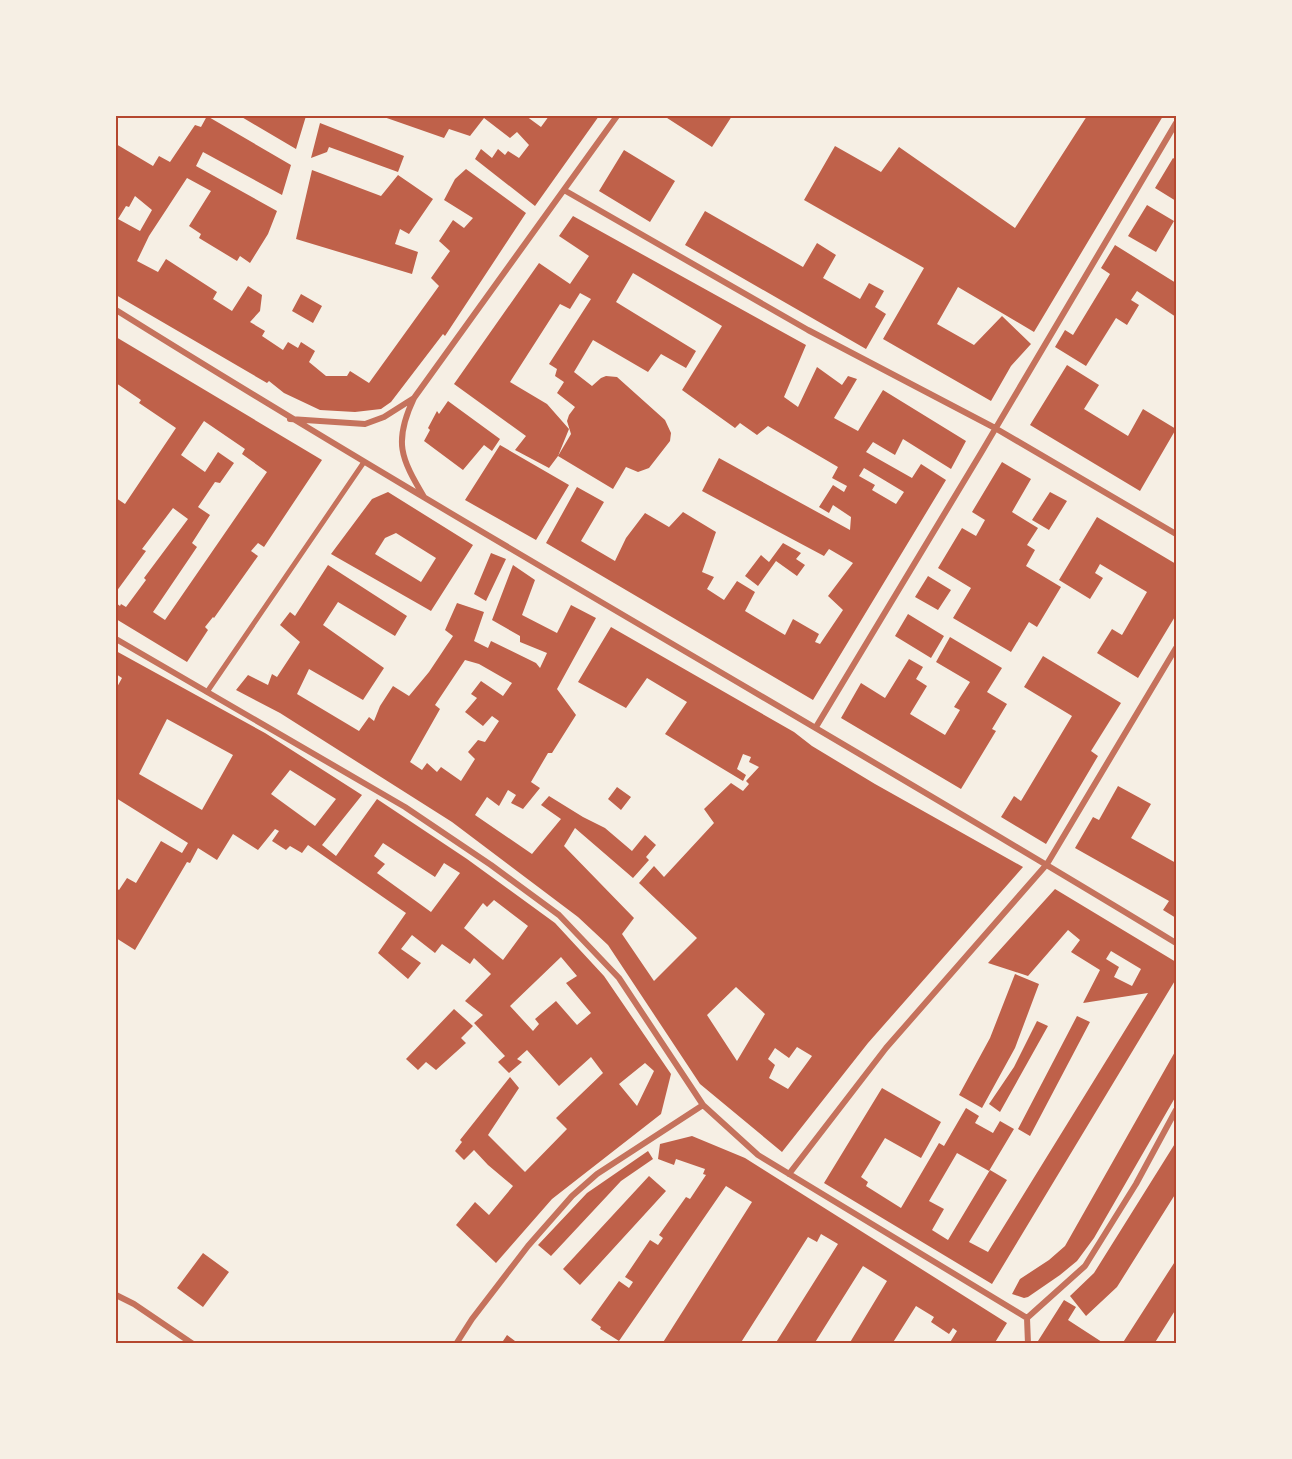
<svg xmlns="http://www.w3.org/2000/svg" width="1292" height="1459" viewBox="0 0 1292 1459" font-family="'Titillium Web',sans-serif">
	<rect width="100%" height="100%" fill="#f6efe4"/>
	<path fill="#bf614a" fill-rule="evenodd" d="M207,116L291,165L282,195L203,152L196,166L277,211L268,234L250,263L240,256L237,261L199,238L201,234L189,226L211,191L187,178L149,236L137,261L158,272L166,259L217,292L213,299L232,311L248,286L262,295L260,311L250,322L265,331L262,336L283,350L288,342L298,348L301,342L315,351L309,362L326,376H347L350,371L369,383L439,286L431,278L450,251L439,241L453,220L464,228L473,218L444,200L455,179L466,169L526,213L445,336L443,334L391,402L381,409L355,412L320,410L284,393L269,381L267,383L116,295V144L153,166L159,156L170,162L195,125L201,127ZM135,196L152,210L140,231L118,219L126,206L129,207Z
		M240,116H306L296,149Z
		M381,116H526L541,127L549,116H599L535,206L475,159L481,149L492,158L498,149L505,155L508,151L519,158L529,145L517,132L510,138L484,118L470,136L449,129L444,138Z
		M664,116H732L712,147Z
		M1087,116H1163L1034,332L958,287L937,324L974,345L1002,316L1031,344L1011,366L991,401L883,339L924,268L804,200L835,146L881,172L899,147L1015,228Z
		M320,123L404,156L398,172L329,147L327,152L311,158Z
		M624,150L675,181L650,222L599,191Z
		M1173,158L1176,160V201L1155,188Z
		M312,170L381,196L398,175L433,199L409,234L400,229L395,244L418,252L412,274L296,239Z
		M1147,205L1174,221L1156,252L1128,236Z
		M705,211L803,267L817,243L836,255L823,278L860,299L869,283L884,291L875,307L886,314L866,349L685,245Z
		M573,216L806,345L784,397L798,407L817,367L842,385L848,376L857,379L834,418L858,431L883,390L966,441L951,469L903,439L895,455L873,442L866,452L912,478L921,464L946,480L813,700L546,543L577,487L604,502L581,541L615,561L626,538L645,513L669,527L683,512L716,532L702,572L714,577L707,589L724,600L737,581L755,592L745,611L785,635L793,619L819,634L815,642L820,644L843,610L828,596L853,563L829,549L824,556L702,491L719,458L850,530L851,517L833,505L829,513L819,507L833,485L844,492L847,486L832,478L838,467L768,426L757,435L740,423L735,428L682,390L722,326L633,273L616,302L696,351L686,368L661,354L648,372L593,340L574,372L592,386L601,378L606,376L617,377L665,420L671,433L670,441L649,468L638,472L626,467L613,489L558,456L571,434L567,421L569,415L575,407L557,393L564,382L555,376L557,369L549,364L591,299L580,293L570,309L560,304L510,382L547,404L569,429L558,456L549,468L515,450L526,436L454,384L539,263L570,284L589,256L559,236ZM864,468L904,492L896,504L872,490L875,485L859,476Z
		M1115,245L1176,283V317L1137,291L1131,300L1139,305L1127,325L1116,318L1086,366L1055,347L1065,330L1073,335L1110,274L1101,268Z
		M301,294L322,306L313,323L292,311Z
		M116,337L322,460L264,547L258,543L251,551L258,556L214,618L213,617L205,627L208,630L187,662L116,619V603L120,606L121,604L126,607L146,580L144,578L188,519L173,508L142,549L146,551L116,592V498L125,504L176,428L139,403L141,400L116,383ZM204,421L245,449L242,454L267,472L165,620L153,612L197,547L192,543L210,515L198,507L215,482L220,483L234,463L218,452L205,472L181,455Z
		M1067,365L1099,385L1084,409L1128,436L1143,409L1176,429L1140,491L1030,425Z
		M448,401L500,439L492,451L484,445L463,470L424,441L430,430L428,428L437,411L439,414Z
		M500,445L569,485L536,540L465,500Z
		M1002,462L1031,479L1012,512L1038,528L1027,545L1035,550L1026,566L1061,587L1037,627L1029,622L1011,652L953,618L971,588L938,568L962,528L976,536L985,520L972,512Z
		M388,492L473,545L431,611L331,554L372,499ZM396,533L436,558L421,582L375,554L385,538Z
		M1050,492L1067,501L1049,530L1032,520Z
		M1097,517L1176,564V615L1138,678L1097,653L1112,629L1122,635L1147,592L1100,564L1095,573L1103,578L1090,599L1059,580Z
		M783,543L801,553L796,559L805,565L797,576L776,561L758,586L745,576L761,555L769,562Z
		M491,553L506,559L486,601L474,594Z
		M328,565L407,616L395,636L338,602L323,625L384,668L363,700L309,669L297,694L359,731L369,717L374,721L380,706L393,686L409,696L429,672L453,636L445,630L457,603L484,612L474,641L488,648L491,641L536,663L540,668L547,653L520,642V636L492,620L513,565L535,580L522,615L557,633L571,605L596,618L557,689L576,715L552,753H548L531,782L540,788L523,809L511,803L516,795L508,790L499,806L487,797L475,815L532,854L561,819L541,805L549,796L583,817L605,828L632,851L645,835L656,845L646,857L649,860L633,878L575,828L564,846L634,918L622,934L654,981L697,938L639,883L654,866L664,877L714,823L704,809L731,783L743,791L749,784L746,781L759,767L749,762L751,757L743,754L737,769L746,775L743,781L665,734L687,702L647,678L626,708L578,682L611,627L794,732L812,746L875,784L1023,867L868,1043L782,1152L700,1084L608,945L578,917L452,822L280,713L236,690L248,675L268,685L272,674L277,677L300,642L280,625L290,612L295,616ZM465,660L479,664L512,683L503,696L481,681L471,694L477,698L465,712L483,726L492,716L499,721L485,742L478,740L468,752L475,759L461,781L441,767L437,772L427,763L422,770L410,762L440,709L435,705ZM736,987L765,1014L737,1061L707,1015ZM797,1047L812,1056L788,1089L769,1078L775,1065L768,1059L775,1048L789,1058Z
		M928,576L951,590L938,610L915,597Z
		M908,614L944,636L931,658L895,636Z
		M950,637L1002,668L987,692L1007,704L992,729L996,731L961,789L841,718L861,683L885,698L909,659L923,667L916,679L927,686L910,714L945,735L960,710L954,707L970,682L936,662Z
		M116,651L265,733L362,795L322,845L336,856L377,799L467,859L555,923L604,976L671,1074L661,1114L552,1199L496,1263L456,1225L475,1202L489,1215L513,1186L488,1165L474,1150L464,1160L455,1151L462,1142L460,1140L510,1077L519,1088L488,1135L525,1172L567,1129L556,1118L603,1073L591,1057L559,1086L527,1050L517,1059L522,1062L509,1073L498,1062L505,1056L474,1023L483,1015L465,1001L491,974L474,958L470,964L442,944L435,953L412,935L401,949L421,963L408,979L378,953L406,913L308,845L302,853L290,846L286,850L272,841L279,831L275,829L258,850L233,834L217,860L198,848L190,863L187,862L135,950L116,938V888L119,890L127,878L136,883L161,841L182,853L188,843L116,798V689L122,678L116,674ZM167,719L233,755L202,810L139,774ZM290,770L336,799L315,826L271,794ZM383,843L435,877L444,863L460,873L431,912L377,873L385,864L374,856ZM494,900L528,926L503,960L464,928L483,903L487,907ZM561,957L577,976L566,983L591,1013L577,1025L556,1001L535,1019L539,1024L533,1031L510,1006ZM645,1063L654,1071L637,1106L619,1084Z
		M1043,656L1121,703L1091,751L1098,756L1046,844L1001,817L1014,796L1021,801L1072,716L1024,687Z
		M1118,786L1151,804L1131,838L1176,863V918L1163,910L1169,901L1075,848L1093,817L1099,820Z
		M617,787L631,797L621,810L608,799Z
		M1055,889L1176,962V979L992,1284L824,1183L882,1088L941,1122L921,1158L885,1138L861,1177L868,1182L866,1186L901,1208L939,1143L944,1146L966,1108L979,1116L975,1123L993,1133L1000,1121L1014,1129L989,1171L957,1153L929,1201L944,1209L932,1230L948,1240L990,1170L1007,1180L969,1242L988,1252L1148,993L1083,1003L1100,970L1071,952L1080,940L1068,930L1028,976L988,963ZM1111,951L1141,969L1132,986L1114,977L1119,967L1106,959Z
		M1015,974L1039,984L1015,1048L982,1108L959,1095L990,1038Z
		M454,1009L473,1026L461,1038L466,1043L436,1070L426,1062L418,1070L406,1059Z
		M1077,1016L1090,1022L1030,1136L1018,1129Z
		M1037,1021L1048,1026L1000,1112L989,1104L1014,1067Z
		M1176,1050V1096L1094,1238L1077,1261L1060,1275L1028,1297L1024,1298L1012,1294L1020,1279L1049,1260L1065,1246Z
		M692,1136L745,1158L1007,1323L994,1344H949L957,1331L953,1328L949,1334L931,1322L934,1317L916,1306L892,1344H849L887,1281L863,1266L814,1344H775L838,1244L821,1234L817,1242L808,1237L740,1344H662L752,1202L726,1186L619,1341L600,1329L601,1327L591,1320L619,1281L629,1288L633,1282L625,1277L650,1240L658,1245L663,1238L659,1235L686,1197L690,1199L706,1175L703,1174L705,1169L676,1159L674,1165L658,1159L660,1144Z
		M1176,1142V1193L1117,1287L1086,1316L1070,1296L1094,1273Z
		M648,1151L653,1159L621,1181L551,1256L538,1245L587,1193Z
		M649,1176L666,1191L580,1285L563,1269Z
		M203,1253L229,1272L203,1307L177,1288Z
		M1176,1260V1309L1154,1344H1122Z
		M1064,1300L1076,1307L1068,1320L1105,1344H1039L1038,1341Z
		M507,1335L519,1344H501Z"/>
	<g fill="none" stroke-linecap="round" stroke-linejoin="round">
		<path stroke="#c5725c" stroke-width="5" d="M207,692L364,462"/>
		<path stroke="#c5725c" stroke-width="6" d="M564,190L808,330L995,428L1176,534
			M116,310C465,528 825,729 1176,943
			M290,419L365,424L384,417L414,398
			M424,497C401,458 393,442 414,398L617,116
			M116,639L405,807L491,865L559,915L619,978L703,1105L758,1155L1027,1318
			M816,727L981,453L1176,123
			M789,1174L886,1048L1047,864L1176,648
			M116,1295L134,1304L193,1344
			M1027,1318L1085,1266L1136,1184L1176,1110
			M1027,1318L1028,1344
			M456,1344L472,1319L528,1246L572,1196L597,1174L703,1105"/>
	</g>
	<rect width="1292" height="1459" fill="none" stroke="#f6efe4" stroke-width="234"/>
	<rect x="117" y="117" width="1058" height="1225" fill="none" stroke="#b5482f" stroke-width="2"/>
</svg>
